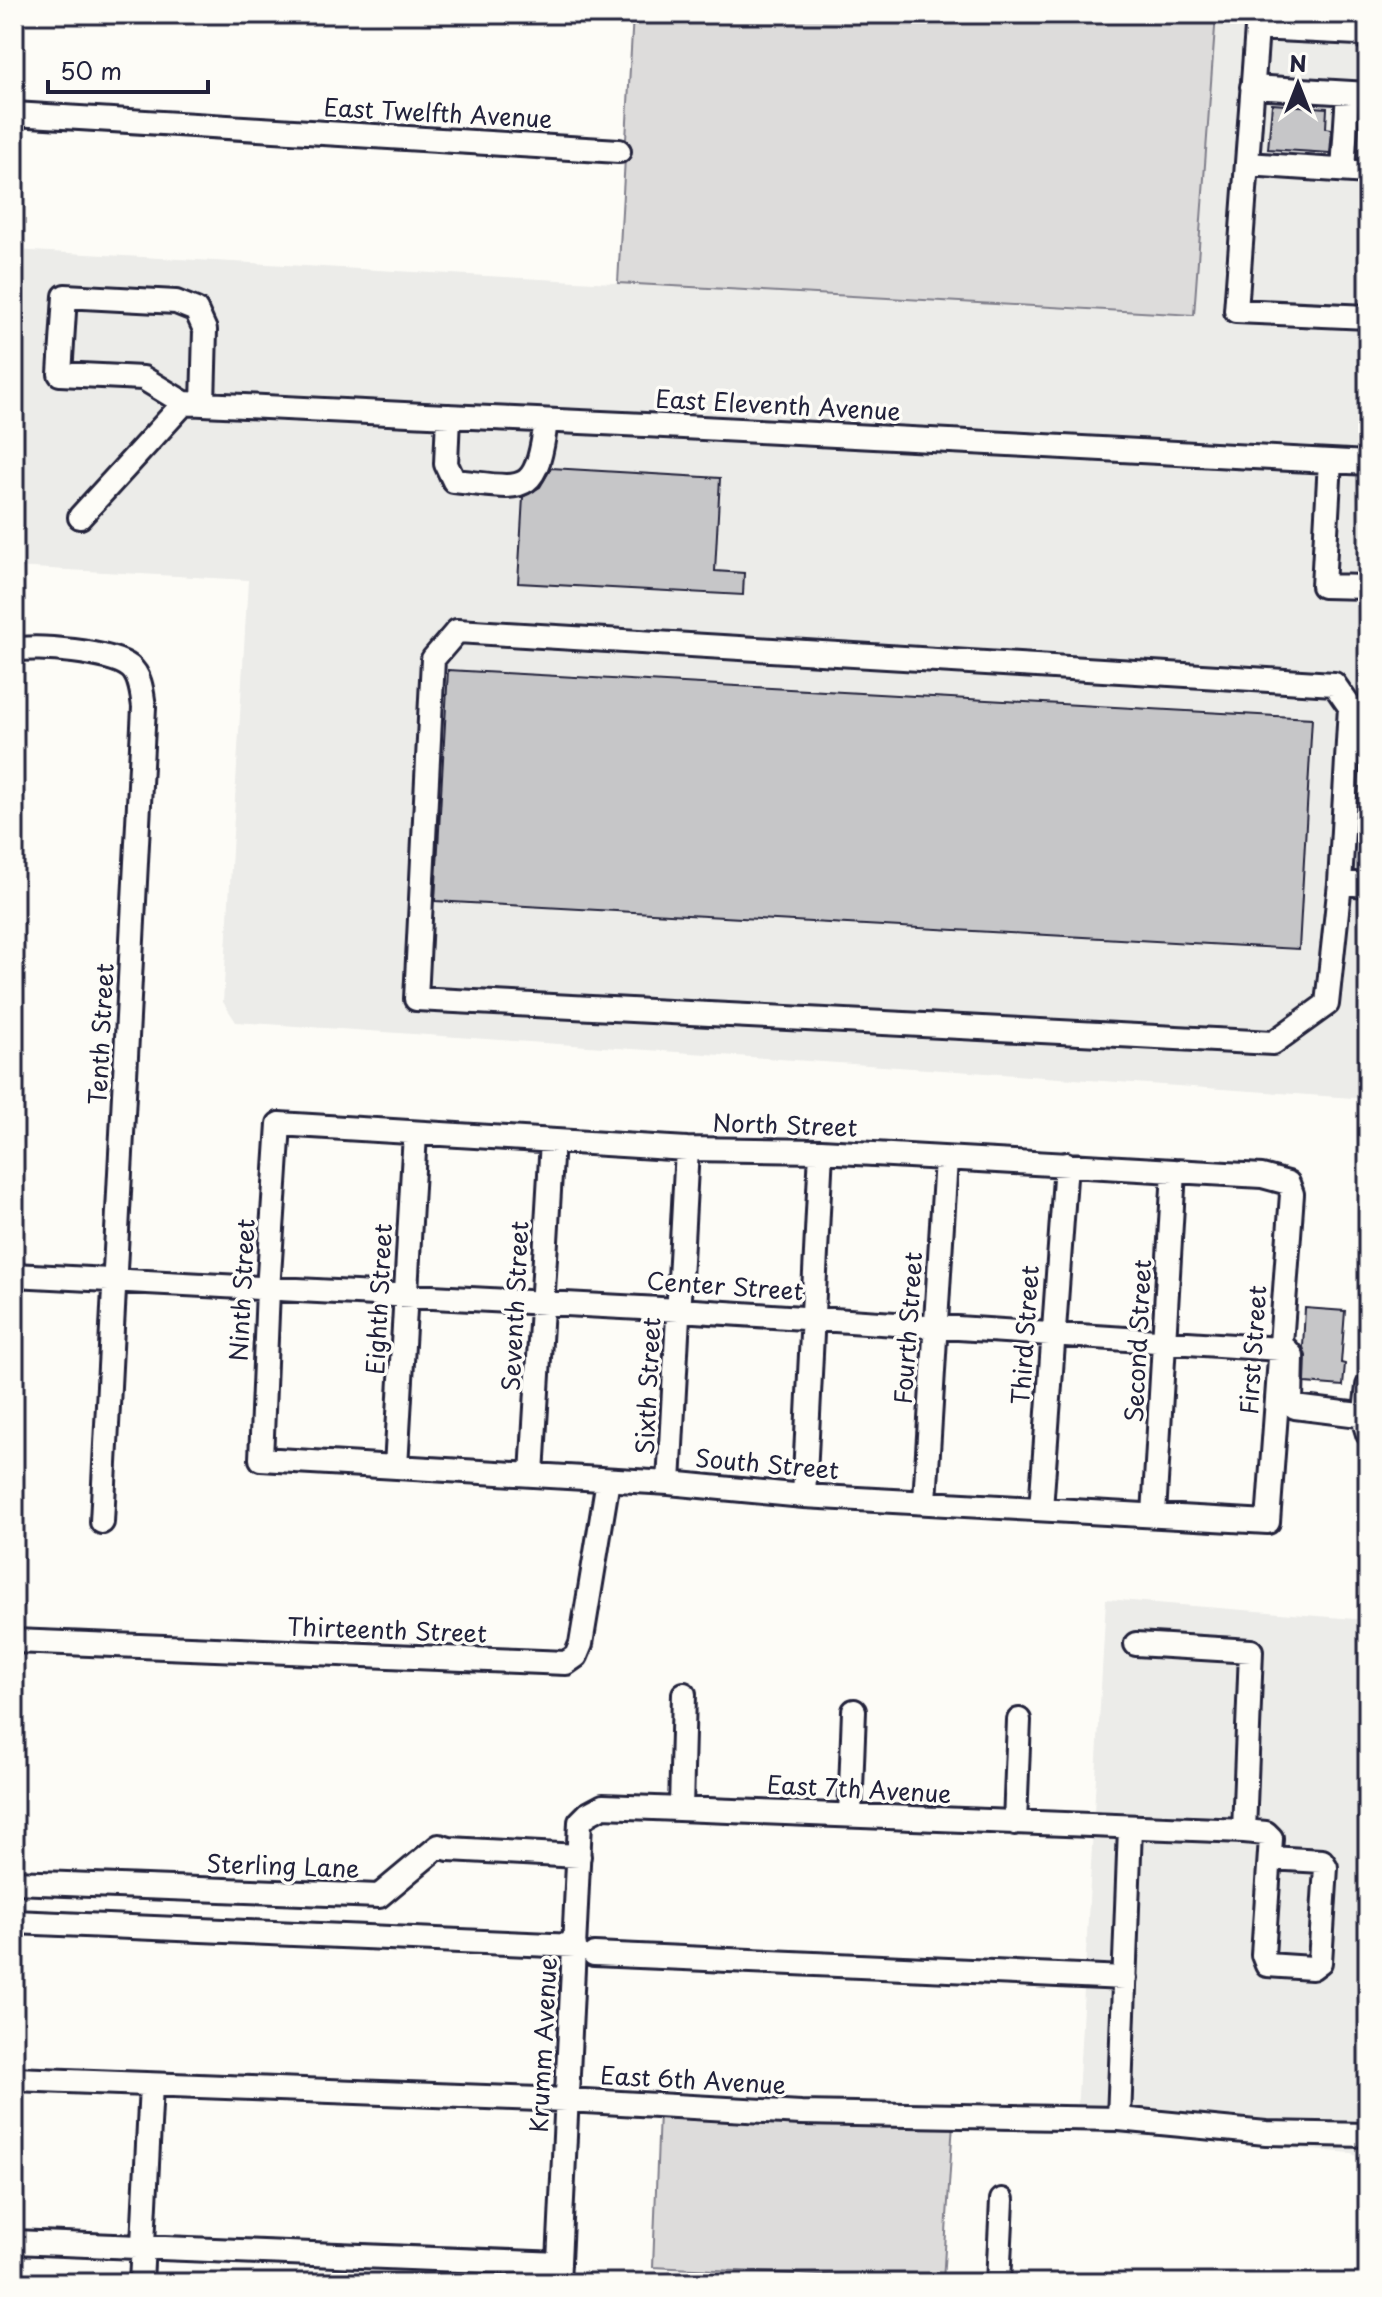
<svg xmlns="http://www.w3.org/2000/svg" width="1382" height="2297" viewBox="0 0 1382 2297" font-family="'Playpen Sans',sans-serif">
	<rect width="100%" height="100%" fill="#fdfcf7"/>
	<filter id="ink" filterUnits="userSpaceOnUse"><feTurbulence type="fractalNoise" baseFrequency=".0125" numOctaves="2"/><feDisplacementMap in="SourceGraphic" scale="16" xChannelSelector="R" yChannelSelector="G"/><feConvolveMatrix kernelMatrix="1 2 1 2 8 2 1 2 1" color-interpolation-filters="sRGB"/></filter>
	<g filter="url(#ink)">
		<path fill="#ecece9" d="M1216,14H1368V1099L236,1022L223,1002L248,580L14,567V250L1193,315Z
			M1106,1599L1368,1620V2172L1367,2167L1352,2153L1076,2131Z"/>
		<path fill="#dddcdb" stroke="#807f8b" stroke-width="2" d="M633,14H1216L1194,315L618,283Z
			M659,2112L953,2122L943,2281L653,2267Z"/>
		<path fill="#c6c6c8" stroke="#22223b" stroke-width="2" d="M1272,104L1327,108L1326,128L1332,129L1330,153L1268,149Z
			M551,468L720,478L715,571L744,573L743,595L518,583L523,497L540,487Z
			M448,670L1312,718L1299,949L435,901Z
			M1305,1308L1345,1311L1341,1363L1345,1364L1343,1386L1305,1383L1306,1356L1303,1347Z"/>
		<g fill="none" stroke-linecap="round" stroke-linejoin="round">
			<g stroke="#22223b" stroke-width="28">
				<path id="minor" d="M1368,39L1358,33L1257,28L1236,311L1368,317
					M1252,87L1368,94
					M14,114L619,151
					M1247,164L1368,172
					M1343,170L1348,93
					M203,404L205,330L196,310L176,302L65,296L60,374L143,378L184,403L203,404C350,411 498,419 645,425L1368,463
					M448,416L446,464L454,481C524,488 536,499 546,421
					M1330,461L1323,586L1368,587
					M80,517L184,403
					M457,631L1334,684L1350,707L1340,883L1327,1004L1273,1043L416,999L433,659Z
					M14,650C37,645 111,652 130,667C141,676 142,694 144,707L102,1522
					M1340,883L1368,885
					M279,1124L687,1149L821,1151L1262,1176L1288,1183L1292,1194L1268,1522L804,1496L669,1483L261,1459L268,1290Z
					M14,1275L679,1310L1280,1349L1287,1350L1292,1356L1291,1402L1295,1407L1359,1415L1364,1421L1368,1434
					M1364,1421L1368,1386
					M396,1467L415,1134
					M532,1474L552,1141
					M669,1483L687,1149
					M804,1496L821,1151
					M925,1501L946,1159
					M1041,1509L1066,1164
					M1154,1515L1174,1171
					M14,1641L566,1663L576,1656L581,1644L608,1480
					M681,1808L684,1694
					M850,1815L854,1711
					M1015,1823L1019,1720
					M1244,1831L1266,1833L1271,1838L1263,1955L1267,1965L1312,1968L1320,1962L1326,1867L1322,1861L1270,1858
					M14,1882L379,1896L439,1846L449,1849L579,1856
					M14,1922L575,1946
					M594,1954L1125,1978
					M14,2079L567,2100L801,2113L1119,2119L1266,2133L1368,2135
					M1119,2119L1130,1828
					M14,2242L559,2264
					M141,2283L151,2085
					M558,2283L580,1822L588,1814L603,1806L1244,1831L1251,1651L1136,1644
					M998,2283L1002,2200"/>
			</g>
			<use href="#minor" stroke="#fdfcf7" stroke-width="22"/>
		</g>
	</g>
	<g text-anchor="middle" stroke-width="7" stroke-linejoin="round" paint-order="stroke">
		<g font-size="24" fill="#22223b" stroke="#fdfcf7">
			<text transform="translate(438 114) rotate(3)" y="8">East Twelfth Avenue</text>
			<text transform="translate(778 406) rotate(3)" y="8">East Eleventh Avenue</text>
			<text transform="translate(102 1034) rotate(-87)" y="8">Tenth Street</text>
			<text transform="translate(785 1126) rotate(2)" y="8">North Street</text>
			<text transform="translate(725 1287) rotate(4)" y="8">Center Street</text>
			<text transform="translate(243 1290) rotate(-87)" y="8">Ninth Street</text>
			<text transform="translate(380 1299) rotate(-87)" y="8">Eighth Street</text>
			<text transform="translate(516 1306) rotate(-87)" y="8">Seventh Street</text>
			<text transform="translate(909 1328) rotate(-86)" y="8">Fourth Street</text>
			<text transform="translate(1026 1335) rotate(-86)" y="8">Third Street</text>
			<text transform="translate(1139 1341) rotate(-87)" y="8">Second Street</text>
			<text transform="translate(1254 1350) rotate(-86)" y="8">First Street</text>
			<text transform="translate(649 1386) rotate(-87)" y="8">Sixth Street</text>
			<text transform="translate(767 1465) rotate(5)" y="8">South Street</text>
			<text transform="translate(387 1631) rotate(2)" y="8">Thirteenth Street</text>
			<text transform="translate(859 1790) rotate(3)" y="8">East 7th Avenue</text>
			<text transform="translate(283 1867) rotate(2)" y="8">Sterling Lane</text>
			<text transform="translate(544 2045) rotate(-87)" y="8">Krumm Avenue</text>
			<text transform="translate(693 2081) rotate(3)" y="8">East 6th Avenue</text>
		</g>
	</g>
	<rect width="1382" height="2297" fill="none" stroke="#fdfcf7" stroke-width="48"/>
	<rect x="24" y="24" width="1334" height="2249" fill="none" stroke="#22223b" stroke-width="3" filter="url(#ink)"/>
	<g transform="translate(1298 84)" stroke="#fdfcf7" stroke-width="6" paint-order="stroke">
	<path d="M0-6L14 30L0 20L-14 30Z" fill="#22223b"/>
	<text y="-12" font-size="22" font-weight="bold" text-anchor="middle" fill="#22223b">N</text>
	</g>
	<path d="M48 80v12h160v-12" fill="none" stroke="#22223b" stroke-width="4"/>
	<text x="60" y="80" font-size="24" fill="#22223b" stroke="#fdfcf7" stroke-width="6" paint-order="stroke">50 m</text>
</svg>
